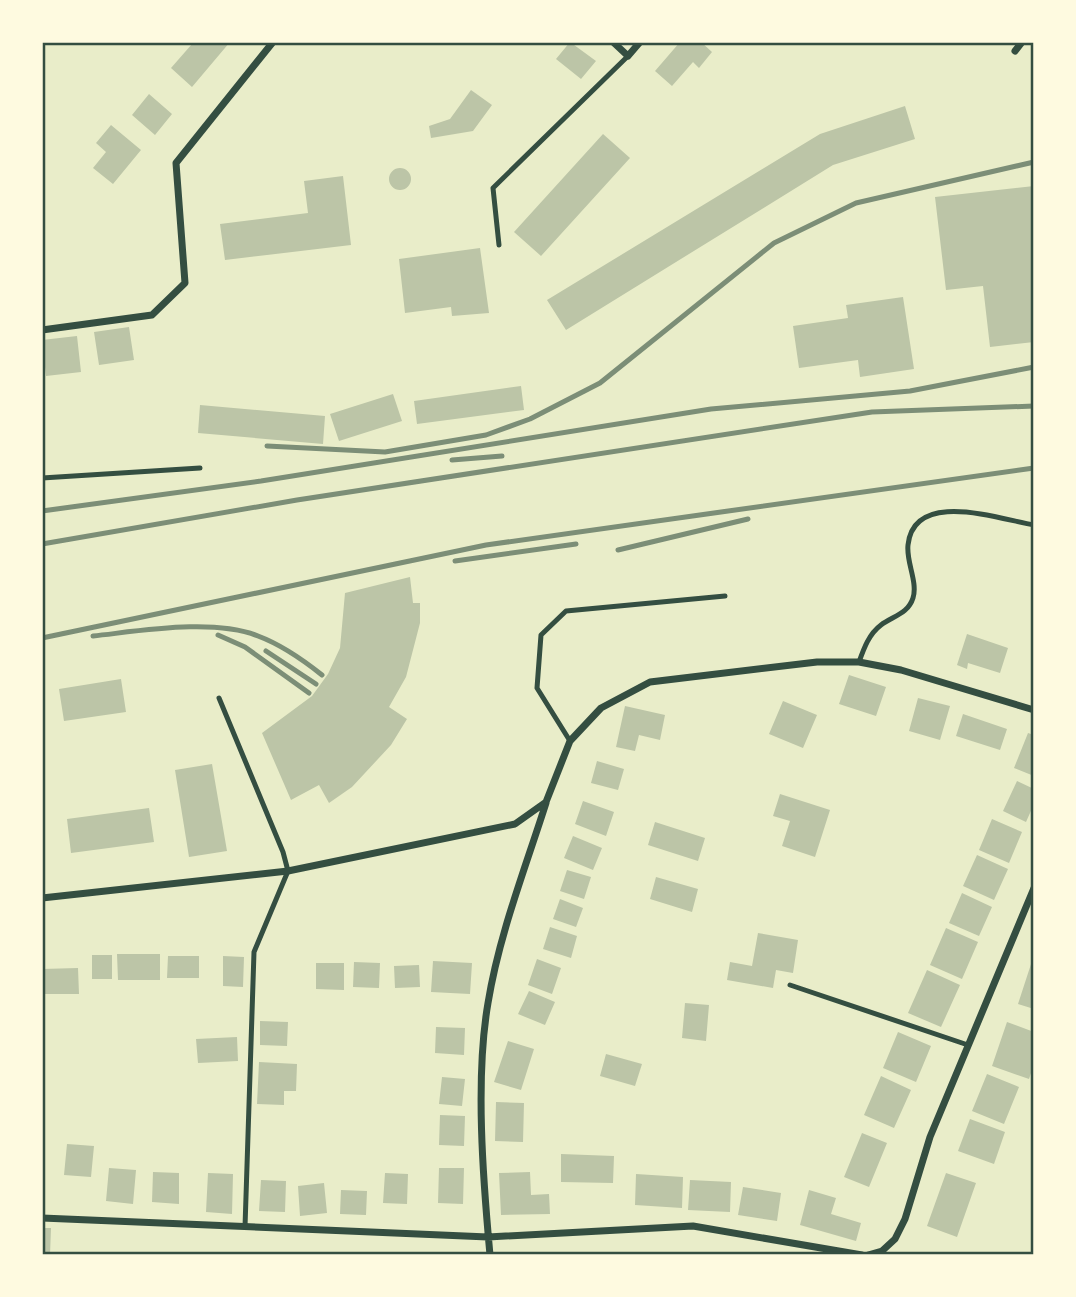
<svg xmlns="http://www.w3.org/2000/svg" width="1076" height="1297" viewBox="0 0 1076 1297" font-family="Mulish,sans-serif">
	<rect width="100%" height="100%" fill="#e9edc9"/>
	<path fill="#bcc5a7" d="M190,42H230L192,87L171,68L192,44Z
		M570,42L596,61L581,79L556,59Z
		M680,42H701L712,52L699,68L693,62L672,86L655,71Z
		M471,90L492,105L473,131L431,138L429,126L450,119Z
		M149,94L172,114L155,135L132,115Z
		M905,106L915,139L833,165L566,330L547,300L820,134Z
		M111,125L141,150L113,184L93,168L106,152L96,143Z
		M603,134L630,158L541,256L514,232Z
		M389 179a11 11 0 1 1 22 0a11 11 0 1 1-22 0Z
		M343,176L351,245L225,260L220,224L308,213L304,181Z
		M1034,186V342L990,347L983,286L946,290L935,197Z
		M480,248L489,313L452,316L451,307L405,313L399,259Z
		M903,297L914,369L860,377L858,360L799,368L793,326L848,318L846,305Z
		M129,327L134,360L99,365L94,332Z
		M77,336L81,372L46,376L42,340Z
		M521,386L524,410L417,424L414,401Z
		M393,394L402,421L339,441L330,414Z
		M200,405L325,416L323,444L198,433Z
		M410,577L413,603H420V623L406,677L389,707L407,719L391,745L352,787L329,803L319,785L291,800L262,733L312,696L328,674L340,648L345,593Z
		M967,634L1008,648L1000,673L968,663L967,669L957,665Z
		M849,675L886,687L876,716L839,704Z
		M121,679L126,712L64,721L59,689Z
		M918,698L950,706L940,740L909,731Z
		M783,701L817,715L803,748L769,734Z
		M625,706L665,715L660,740L639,735L635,751L616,747Z
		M963,714L1007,729L1000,750L956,736Z
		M1028,733L1034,735V776L1014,768Z
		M597,761L624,769L618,790L591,783Z
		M212,764L227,851L189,857L175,770Z
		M1017,781L1034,789V804L1026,822L1003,811Z
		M780,794L830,810L815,857L782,846L790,821L773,816Z
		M583,801L614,812L606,836L575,824Z
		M149,808L154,842L71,853L67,819Z
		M992,819L1022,832L1009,863L979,850Z
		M655,822L705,838L698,861L648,845Z
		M573,836L602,848L593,870L564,858Z
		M977,855L1008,869L994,900L963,886Z
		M567,870L591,877L584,899L560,891Z
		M656,877L698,889L692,912L650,899Z
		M962,893L992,907L979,936L949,923Z
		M560,899L583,908L576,927L553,919Z
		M550,927L577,936L571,958L543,949Z
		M946,928L978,942L962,979L930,965Z
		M758,933L798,940L793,973L776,970L773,988L727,980L730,962L752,966Z
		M117,954H160V980H118Z
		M92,955H112V979H92Z
		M168,956H199V978H167Z
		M223,956L244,957L243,987L223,986Z
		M537,959L561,968L552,994L528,985Z
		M433,961L472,963L470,994L431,992Z
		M1032,961L1034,962V1009L1018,1004Z
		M354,962L380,963L379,988L353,987Z
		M316,963H344V990L316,989Z
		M419,965L420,987L395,988L394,966Z
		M78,968L79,994H42V969Z
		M927,970L960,985L941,1027L908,1013Z
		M529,991L555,1002L545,1025L518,1014Z
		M685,1003L709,1005L706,1041L682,1038Z
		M260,1021L288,1022L287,1046L260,1045Z
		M1007,1022L1034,1032V1064L1029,1079L992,1066Z
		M436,1027L465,1028L464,1055L435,1053Z
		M898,1032L931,1046L916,1082L883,1068Z
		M237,1037L238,1061L198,1063L196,1039Z
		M508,1041L534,1049L521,1090L494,1082Z
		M606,1054L642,1064L635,1086L600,1076Z
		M259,1062L297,1064L296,1091H284V1105L257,1104Z
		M987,1074L1019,1087L1004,1124L972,1111Z
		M881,1076L911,1090L894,1128L864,1115Z
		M442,1077L465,1079L462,1106L439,1104Z
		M496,1102L524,1103L523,1142L495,1141Z
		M440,1115L465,1116L464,1146L439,1145Z
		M970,1119L1005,1132L994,1164L958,1151Z
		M862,1133L887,1143L869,1187L844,1177Z
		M67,1144L94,1146L91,1177L64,1175Z
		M561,1154L614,1156L613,1183L561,1182Z
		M109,1168L136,1170L133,1204L106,1201Z
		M439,1168H464L463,1204L438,1203Z
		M153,1172L179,1173V1204L152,1202Z
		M530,1172L531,1195L549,1194L550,1214L501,1215L499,1173Z
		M208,1173L233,1174L232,1214L206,1212Z
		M385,1173L408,1174L407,1204L383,1203Z
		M946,1173L976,1183L957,1237L927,1226Z
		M636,1174L683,1177L682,1208L635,1205Z
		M261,1180L286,1181L285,1212L259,1211Z
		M690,1180L731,1182L730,1212L688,1210Z
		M324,1183L327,1213L300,1216L298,1186Z
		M743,1187L781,1193L777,1221L738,1215Z
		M341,1190L367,1191L366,1215L340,1214Z
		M809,1190L836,1198L831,1214L861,1223L856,1241L800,1225Z
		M42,1228H51L50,1255L42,1254Z"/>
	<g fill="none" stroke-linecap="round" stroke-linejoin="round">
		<path stroke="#344e41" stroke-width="5" d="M499,245L493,188L628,56
			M42,478L200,468
			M859,662C864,648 869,634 881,625C893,616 908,614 913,598C918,582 906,562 908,545C914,489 998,519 1034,525
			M219,698L283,852L288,871L254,952L245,1227
			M570,741L537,688L541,635L566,611L725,596
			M790,985L968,1045"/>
		<path stroke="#344e41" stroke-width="7" d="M613,42L628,56L640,42
			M1015,51L1022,42
			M42,330L152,315L185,283L176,163L273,42
			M42,898L288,871L515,824L546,802L570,741L601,708L650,682L817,662H859L901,670L1034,710
			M42,1218L488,1237L693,1226L862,1255
			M490,1255C483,1179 475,1078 488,1003C499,935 525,869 546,803
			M868,1255L882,1251L895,1239L905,1219L930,1137L1034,888"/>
		<path stroke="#7c8e77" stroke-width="5" d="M267,446L385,452L486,435L530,419L600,383L774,243L856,203L1034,162
			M452,460L502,456
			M42,511L261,481L711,409L910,391L1034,367
			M42,544L297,500L872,412L1034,406
			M618,550L748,519
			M455,561L576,544
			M218,635L245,647L309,693
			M93,636C140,631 213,618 258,636C282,645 302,659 322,675
			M42,638L486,545L1034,468
			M266,651L316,684"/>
	</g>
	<rect width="1076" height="1297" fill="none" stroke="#fefae0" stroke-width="88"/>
	<rect x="44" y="44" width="988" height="1209" fill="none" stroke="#344e41" stroke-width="2.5"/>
</svg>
